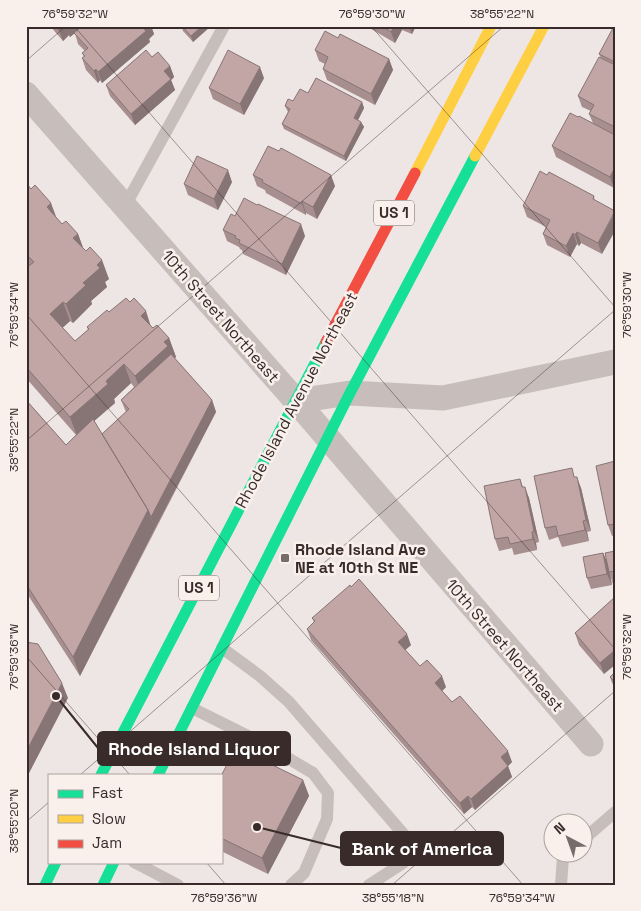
<svg xmlns="http://www.w3.org/2000/svg" width="641" height="911" viewBox="0 0 641 911" font-family="'Space Grotesk',sans-serif">
	<rect width="100%" height="100%" fill="#eee6e4"/>
	<g fill="none" stroke-linecap="round" stroke-linejoin="round">
		<path stroke="#c7bebc" stroke-width="12" d="M125,206L224,26
			M222,648L260,676L289,702L406,837L411,850L403,863L369,885
			M192,708L264,744L313,773L328,793L327,819L304,873L291,885
			M584,839L615,812
			M134,862L178,885
			M561,885L563,857L567,854"/>
		<path stroke="#c7bebc" stroke-width="25" d="M26,94L296,401L591,744
			M296,401L350,393L443,398L615,362"/>
		<path stroke="#16e098" stroke-width="11" d="M101,775L326,342
			M158,775L350,393L475,156
			M45,885L56,862
			M103,885L114,862"/>
		<path stroke="#ffcf43" stroke-width="11" d="M475,156L544,26
			M415,173L491,26"/>
		<path stroke="#f24e42" stroke-width="11" d="M326,342L415,173"/>
	</g>
	<path fill="#a68f8e" fill-rule="evenodd" d="M50,26H151L154,34L149,39L150,42L102,83L100,80L98,83L86,70L82,58L84,57L82,53L85,51L78,44L75,33L70,37L69,35L63,41Z
		M181,26H211L193,42L183,31Z
		M366,26H416L412,34L402,30L395,43Z
		M615,26V186L614,188L556,157L552,146L578,117L593,123L589,114L591,111L582,107L578,96L601,58L599,54Z
		M338,38L389,59L393,70L375,105L327,80L323,69L325,64L319,61L315,50Z
		M152,57L170,66L174,77L171,80L175,90L135,125L110,96L106,85Z
		M264,78L244,115L213,99L209,88Z
		M308,93L362,102L364,108L358,120L361,122L364,127L346,161L284,129L282,124L288,112L285,106Z
		M253,175L335,186L317,219L306,213V215L266,193L265,190L257,186Z
		M547,175L594,196L602,254L581,243L579,246L577,244L570,257L547,245L543,234L546,227L527,217L523,206Z
		M232,182L218,210L188,195L184,184Z
		M26,183L62,224L78,234L83,248L109,279L105,282L107,287L91,301L92,304L73,323L70,321L62,328L75,341L88,330L87,327L109,312L151,326L153,328L169,338L176,357L174,358L212,400L216,412L80,676L26,592V400L66,445L76,435L26,378ZM131,383L134,387L121,400L126,412L102,434L94,421L115,403L114,399Z
		M235,216L305,236L286,275L243,254L242,250L240,249L239,247L227,241L223,230Z
		M615,461V535L612,536L608,525Z
		M575,477L581,488L591,531L587,532L589,541L562,547L558,537L549,540L545,528Z
		M520,479L523,487L529,498L539,542L536,543L537,550L514,555L512,548L499,551L495,539Z
		M615,551V583L613,584L609,572Z
		M603,553L608,564L612,585L591,589L587,578Z
		M615,597L604,674L579,645L575,633Z
		M312,618L411,645L405,650L420,666L446,687L442,691L452,702L512,762L508,766L512,777L475,810L472,807L464,814L311,640L307,629L314,622Z
		M615,672V686L612,683L610,677Z
		M242,758L303,780L309,796L268,874L221,851V776Z"/>
	<path fill="#877474" d="M63,26H66L69,35L63,41L59,30Z
		M66,26H83L70,37Z
		M146,26H151L154,34L149,39L150,42L102,83L98,72Z
		M202,26H211L193,42L191,36Z
		M394,26H401L402,30L395,43L391,32Z
		M409,26H416L412,34Z
		M389,59L393,70L375,105L371,94Z
		M170,66L174,77L171,80L175,90L135,125L131,114L164,71Z
		M260,67L264,78L244,115L240,104Z
		M96,69L100,80L98,83L94,71Z
		M362,102L364,108L356,124L354,118Z
		M361,122L364,127L346,161L344,156Z
		M615,167V186L614,188L610,177Z
		M228,170L232,182L218,210L214,199Z
		M331,175L335,186L317,219L313,207Z
		M302,201L306,213V215L302,204Z
		M51,203L58,222L47,207Z
		M615,212V231L602,254L598,243Z
		M301,224L305,236L286,275L282,264Z
		M577,232L581,243L579,246L575,235Z
		M573,233L577,244L570,257L566,246Z
		M78,234L85,253L73,238Z
		M26,257L31,270L29,272L26,265Z
		M102,260L109,279L105,282L107,287L91,301L92,304L73,323L66,304L97,265Z
		M63,302L70,321L57,333L50,314Z
		M146,311L152,330L141,316Z
		M169,338L176,357L142,395L135,376L164,342Z
		M124,364L131,383L114,399L115,403L77,436L70,417Z
		M212,400L216,412L155,528L151,517Z
		M577,477L581,488L591,531L586,520Z
		M525,487L529,498L539,542L534,531Z
		M148,510L155,528L80,676L73,657Z
		M583,521L587,532L589,541L585,530Z
		M532,532L536,543L537,550L533,539Z
		M603,553L608,564L612,585L607,574Z
		M407,634L411,645L402,653L398,642Z
		M615,650V665L604,674L600,663Z
		M442,676L446,687L439,694L435,683Z
		M62,683L68,698L26,779V752Z
		M508,751L512,762L508,766L512,777L475,810L471,799L501,757Z
		M303,780L309,796L268,874L262,858Z
		M468,796L472,807L464,814L460,803Z"/>
	<path fill="#c1a6a5" stroke="#877474" d="M56,26H63L59,30Z
		M82,26H146L144,29L146,31L98,72L96,69L94,71L82,58L85,56L82,53L88,48L74,33Z
		M182,26H202L191,36Z
		M382,26H394L391,32Z
		M614,26H615V62L599,54Z
		M325,31L338,38L340,34L389,59L371,94L323,69L328,57L315,50Z
		M146,50L152,57L158,52L170,66L164,71L171,79L131,114L106,85Z
		M228,50L260,67L240,104L209,88Z
		M599,57L615,65V127L589,114L594,105L578,96Z
		M316,78L362,102L354,118L361,122L344,156L282,124L290,109L285,106L288,99L293,101L300,89L308,93Z
		M570,113L578,117L579,116L615,135V167L610,177L552,146Z
		M268,146L279,151L281,148L331,175L313,207L302,201V204L262,182L263,180L253,175Z
		M197,156L228,170L214,199L184,184Z
		M540,171L547,175L549,172L594,196L593,199L615,211L598,243L577,232L575,235L573,233L566,246L543,234L550,220L523,206Z
		M26,183L31,189L35,185L51,203L47,207L62,224L66,221L78,234L73,238L86,251L90,247L102,260L97,265L100,268L83,283L86,285L66,304L63,302L50,314L75,341L89,329L87,327L107,310L109,312L126,298L130,302L134,298L146,311L141,316L153,328L157,325L169,338L164,342L168,346L135,376L124,364L106,381L108,384L70,417L26,367V268L34,262L26,254Z
		M244,198L257,205L258,204L301,224L282,264L239,243L240,240L235,238L236,236L223,230L231,214L235,216Z
		M171,354L212,400L151,517L148,510L102,434L129,409L121,400Z
		M26,400L66,445L93,419L148,510L73,657L26,584Z
		M615,461V524L608,525L596,466Z
		M572,468L574,477H577L586,520L583,521L585,530L558,536L556,526L545,528L534,476Z
		M520,479L522,487H525L534,531L532,532L533,539L510,544L508,537L495,539L484,486Z
		M615,551V571L609,572L605,553Z
		M603,553L607,574L587,578L583,557Z
		M359,579L407,634L398,642L420,666L427,660L442,676L435,683L452,702L460,696L508,751L501,757L508,766L471,799L468,796L460,803L307,629L315,621L312,618L350,585L351,587Z
		M615,597V650L600,663L575,633Z
		M26,642L38,644L62,683L26,752Z
		M615,672V682L610,677Z
		M246,752L303,780L262,858L221,838V776L233,753L242,758Z"/>
	<path fill="none" stroke="#382b2a" stroke-width="1" stroke-opacity="0.45" d="M74,26L615,649M371,26L615,307M26,61L66,26M26,314L523,885M26,441L504,26M26,656L130,775M80,775L615,310M26,822L49,802M206,862L226,885M392,885L615,691"/>
	<rect fill="#786c6b" stroke="#faf0eb" stroke-width="2" x="280" y="553" width="10" height="10" rx="2.5"/>
	<g text-anchor="middle" stroke-width="5" stroke-linejoin="round" paint-order="stroke">
		<g fill="#faf0eb" stroke="#726664" stroke-width="1">
			<rect x="374" y="200.5" width="40" height="25" rx="4"/>
			<rect x="179" y="575.5" width="40" height="25" rx="4"/>
		</g>
		<g font-size="15" font-weight="bold" fill="#382b2a">
			<text x="394" y="218">US 1</text>
			<text x="199" y="593">US 1</text>
		</g>
		<g font-size="16" fill="#382b2a" stroke="#faf0eb">
			<text transform="translate(221 316) rotate(49)" y="6">10th Street Northeast</text>
			<text transform="translate(296 400) rotate(-62)" y="6">Rhode Island Avenue Northeast</text>
			<text transform="translate(505 645) rotate(49)" y="6">10th Street Northeast</text>
		</g>
		<g font-size="16" font-weight="bold" fill="#382b2a" stroke="#faf0eb" text-anchor="start">
			<text x="295" y="555">Rhode Island Ave<tspan x="295" dy="18">NE at 10th St NE</tspan></text>
		</g>
	</g>
	<path fill="none" stroke="#382b2a" stroke-width="2" d="M56 696L98 748M257 827L341 848"/>
	<g fill="#382b2a" stroke="#faf0eb" stroke-width="2">
		<circle cx="56" cy="696" r="5"/>
		<circle cx="257" cy="827" r="5"/>
	</g>
	<g fill="#382b2a" stroke="#382b2a" stroke-width="2">
		<rect x="98" y="732" width="192" height="33" rx="5"/>
		<rect x="341" y="832" width="162" height="33" rx="5"/>
	</g>
	<g font-size="18" text-anchor="middle" font-weight="bold" fill="#fff">
		<text x="194" y="755">Rhode Island Liquor</text>
		<text x="422" y="855">Bank of America</text>
	</g>
	<rect width="641" height="911" fill="none" stroke="#faf0eb" stroke-width="55"/>
	<rect x="48" y="774" width="175" height="90" fill="#faf0eb" stroke="#aca19e"/>
	<rect x="58" y="790" width="25" height="8" fill="#16e098" stroke="#aca19e"/>
	<text x="92" y="798" font-size="15" fill="#382b2a">Fast</text>
	<rect x="58" y="815" width="25" height="8" fill="#ffcf43" stroke="#aca19e"/>
	<text x="92" y="824" font-size="15" fill="#382b2a">Slow</text>
	<rect x="58" y="840" width="25" height="8" fill="#f24e42" stroke="#aca19e"/>
	<text x="92" y="848" font-size="15" fill="#382b2a">Jam</text>
	<g transform="translate(568 838) rotate(319)"><circle r="24" fill="#faf0eb" stroke="#aca19e"/>
	<path d="M0-4L9 19L0 12L-9 19Z" fill="#786c6b"/>
	<text y="-8" font-size="14" font-weight="bold" text-anchor="middle" fill="#382b2a">N</text>
	</g>
	<rect x="28" y="28" width="586" height="856" fill="none" stroke="#382b2a" stroke-width="2"/>
	<g font-size="12" text-anchor="middle" fill="#382b2a">
		<text x="75" y="18">76°59'32"W</text>
		<text x="372" y="18">76°59'30"W</text>
		<text x="502" y="18">38°55'22"N</text>
		<text transform="translate(627 305) rotate(-90)" y="4">76°59'30"W</text>
		<text transform="translate(14 315) rotate(-90)" y="4">76°59'34"W</text>
		<text transform="translate(14 440) rotate(-90)" y="4">38°55'22"N</text>
		<text transform="translate(627 647) rotate(-90)" y="4">76°59'32"W</text>
		<text transform="translate(14 657) rotate(-90)" y="4">76°59'36"W</text>
		<text transform="translate(14 821) rotate(-90)" y="4">38°55'20"N</text>
		<text x="224" y="902">76°59'36"W</text>
		<text x="393" y="902">38°55'18"N</text>
		<text x="522" y="902">76°59'34"W</text>
	</g>
</svg>
